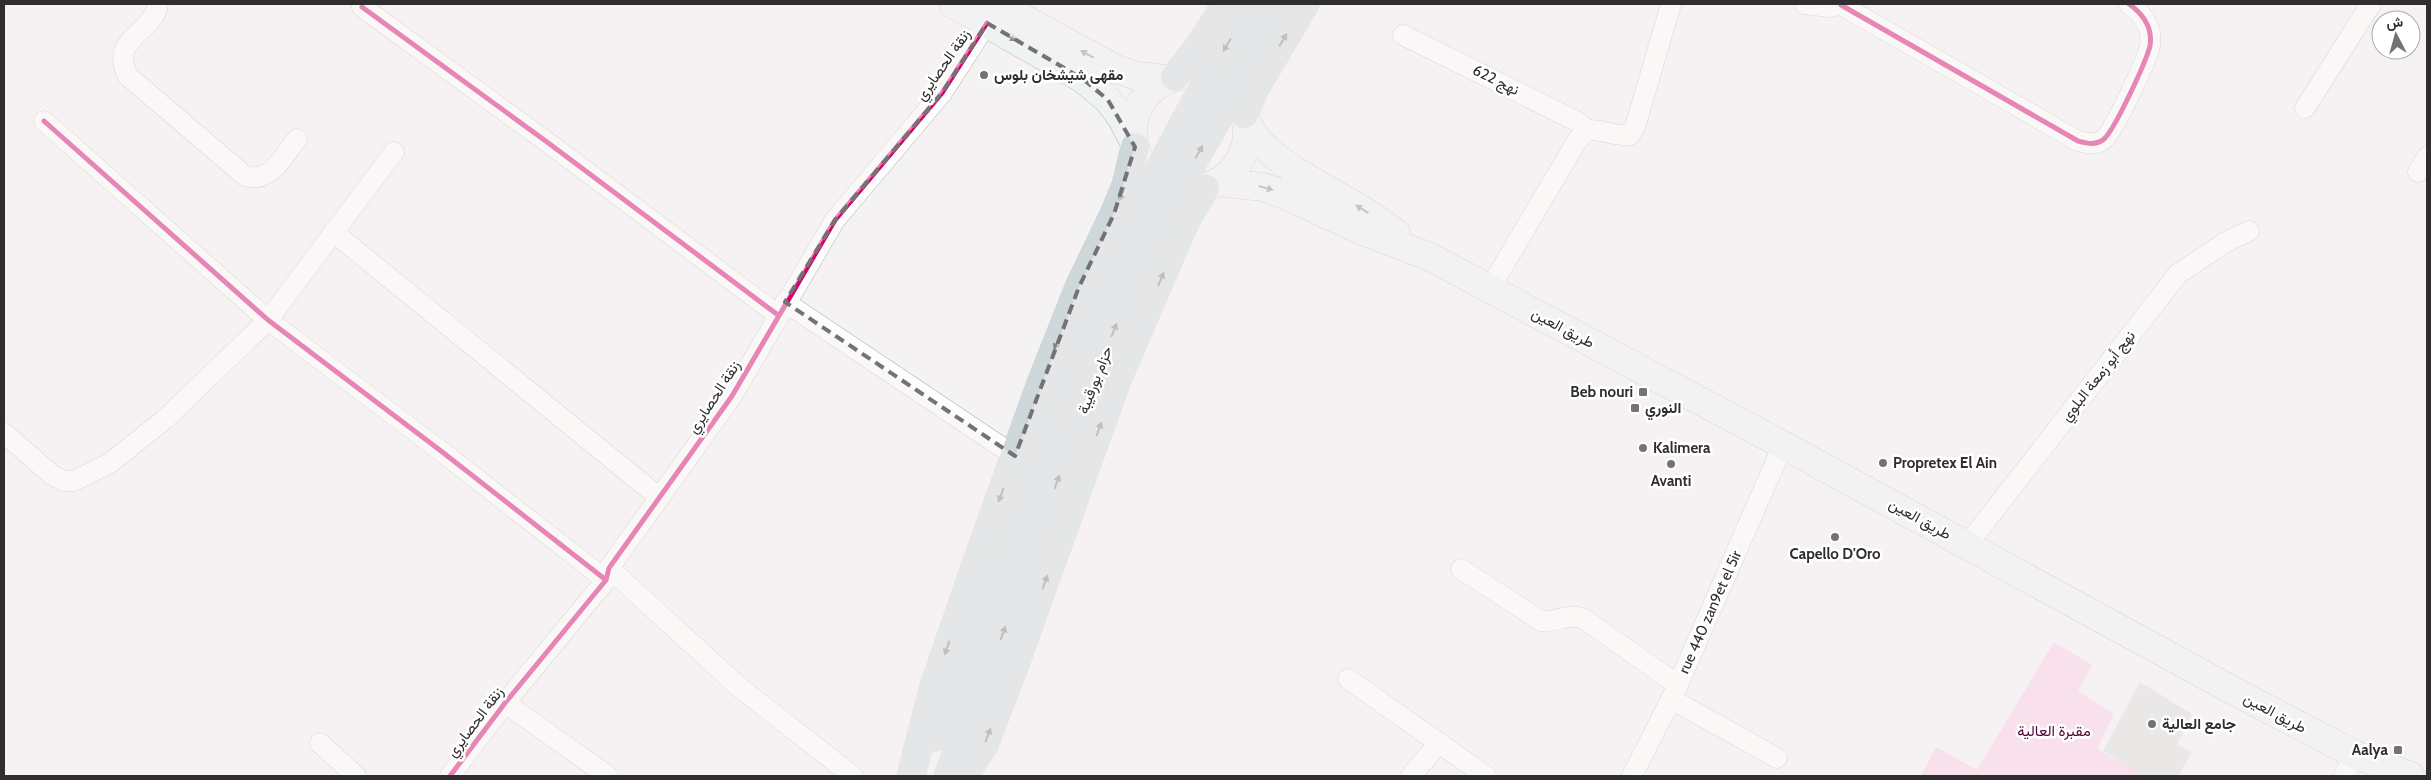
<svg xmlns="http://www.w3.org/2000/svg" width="2431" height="780" viewBox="0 0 2431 780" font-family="Cabin,Vazirmatn,sans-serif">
	<rect width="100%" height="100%" fill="#f5f2f3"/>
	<path fill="#facae4" d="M2054,642L2092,665L2078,691L2114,714L2097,749L2143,776H1921L1936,747L1977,770Z"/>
	<path fill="#dbd9da" d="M2140,682L2192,714L2177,745L2192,752L2178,776H2142L2103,751Z"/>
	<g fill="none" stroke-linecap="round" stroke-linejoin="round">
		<g stroke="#b6b3b4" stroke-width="21">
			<path id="street" d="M158,4C154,34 108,37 128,76L245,176C270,184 283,157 297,139
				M1805,4L1830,7L1842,4
				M1841,5L2078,141C2086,143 2096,146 2104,139C2115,129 2146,62 2150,46C2153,27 2143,14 2129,4
				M362,7L547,142L778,315
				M1403,35L1578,122L1587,130
				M2305,108L2371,4
				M44,121L268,320L441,451L606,580
				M2418,172L2427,157
				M333,232L660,498
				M1490,288L1577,141L1587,130C1603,129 1617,137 1630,135L1636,124L1671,4
				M785,302L1015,456
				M4,433L52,475L64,481H74L110,463L164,420L268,320L394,152
				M1967,545L2178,274L2224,243L2249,231
				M609,568L739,687L853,776
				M1461,569L1541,621C1556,623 1569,612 1584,619L1678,685
				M1348,679L1486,776
				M1671,699L1777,758
				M505,703L608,776
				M320,743L356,776
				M450,776L505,703L606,580L609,568L732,396L835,220L942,93L987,23
				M1411,776L1439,743
				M1632,776L1678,685L1783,445
				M2344,776L2354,754"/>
		</g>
		<g stroke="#b6b3b4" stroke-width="29">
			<path id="secondary" d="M953,4L1083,79L1108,100L1121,117L1132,138
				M997,4L1116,69L1137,76L1166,79
				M1133 132a57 57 0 1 1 114 0a57 57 0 1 1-114 0Z
				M1246,122L1259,142L1276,157L1297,172L1366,212L1396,233
				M1218,182L1263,187L1285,195L1360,230L1430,257L1783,445L2243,696L2354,754L2411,776"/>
		</g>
		<g stroke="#d1d0d1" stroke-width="29">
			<path id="highway" d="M1175,77L1200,45L1226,4
				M1244,114L1255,88L1305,4
				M935,737L1000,568
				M911,776L933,689L977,561L1041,383L1079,287L1114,214L1126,185L1135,147
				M948,776L1023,577
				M963,776L984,745L1014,667L1117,380L1186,220L1205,188"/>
		</g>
		<use href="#street" stroke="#fefdfd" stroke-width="20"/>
		<use href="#secondary" stroke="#eff2f3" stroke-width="28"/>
		<use href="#highway" stroke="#ced8db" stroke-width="28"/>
		<g stroke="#d1d0d1" stroke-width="29" stroke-linecap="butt">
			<path id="highway-bridge" d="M1000,568C1031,477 1061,384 1100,295C1144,194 1195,98 1252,4
				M1023,577L1124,305L1186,174L1284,4"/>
		</g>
		<use href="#highway-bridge" stroke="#ced8db" stroke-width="28"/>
		<g stroke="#fff" stroke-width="8">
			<path id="cycleway" d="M1841,5L2078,141C2086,143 2096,146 2104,139C2115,129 2146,62 2150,46C2153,27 2143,14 2129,4
				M362,7L547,142L778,315
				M44,121L268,320L441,451L606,580
				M450,776L505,703L606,580L609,568L732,396L835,220L942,93L987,23"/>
		</g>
		<use href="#cycleway" stroke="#d6006c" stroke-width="5"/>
	</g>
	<defs><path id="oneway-solid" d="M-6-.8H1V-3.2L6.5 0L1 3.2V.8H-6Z" transform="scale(1.25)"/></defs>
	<g fill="#8f9090">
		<use href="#oneway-solid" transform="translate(1010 37) rotate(30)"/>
		<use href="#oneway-solid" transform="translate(1087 54) rotate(-151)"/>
		<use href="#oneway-solid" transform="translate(1266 188) rotate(16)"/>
		<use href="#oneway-solid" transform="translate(1362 209) rotate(-149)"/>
	</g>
	<g fill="#7e8284">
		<use href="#oneway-solid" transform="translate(1283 40) rotate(-59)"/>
		<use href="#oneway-solid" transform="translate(1227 45) rotate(121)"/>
		<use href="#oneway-solid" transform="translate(1199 152) rotate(-61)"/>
		<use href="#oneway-solid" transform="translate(1122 194) rotate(112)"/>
		<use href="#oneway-solid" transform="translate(1161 279) rotate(-67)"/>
		<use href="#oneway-solid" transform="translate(1114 330) rotate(-69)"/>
		<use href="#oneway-solid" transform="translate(1057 343) rotate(112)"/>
		<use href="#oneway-solid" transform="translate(1099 429) rotate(-70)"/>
		<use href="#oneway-solid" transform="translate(1057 482) rotate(-70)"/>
		<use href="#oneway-solid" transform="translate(1001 495) rotate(110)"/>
		<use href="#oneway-solid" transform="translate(1045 582) rotate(-70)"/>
		<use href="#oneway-solid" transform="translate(1003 633) rotate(-70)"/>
		<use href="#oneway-solid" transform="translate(947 648) rotate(109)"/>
		<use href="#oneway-solid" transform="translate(988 735) rotate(-69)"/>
	</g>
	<path d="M0 0H2431V780H0ZM987,23L1083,79L1108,100L1135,147L1114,214L1079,287L1015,456L785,302L835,220L942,93Z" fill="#f5f2f3" fill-opacity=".55" fill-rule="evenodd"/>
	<path fill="none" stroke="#747273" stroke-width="4" stroke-dasharray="10 6" stroke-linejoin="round" d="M987,23L1083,79L1108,100L1135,147L1114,214L1079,287L1015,456L785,302L835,220L942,93Z"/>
	<g fill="#747273" stroke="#fff" stroke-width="2">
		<circle cx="984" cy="75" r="5"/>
		<rect x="1638" y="387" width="10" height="10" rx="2.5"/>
		<rect x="1630" y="403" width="10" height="10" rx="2.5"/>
		<circle cx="1643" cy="448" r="5"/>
		<circle cx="1883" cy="463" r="5"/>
		<circle cx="1671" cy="464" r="5"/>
		<circle cx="1835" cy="537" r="5"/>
		<circle cx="2152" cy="724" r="5"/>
		<rect x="2393" y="745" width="10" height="10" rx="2.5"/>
	</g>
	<g text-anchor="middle" stroke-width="5" stroke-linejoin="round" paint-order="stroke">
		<g font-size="15" fill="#2f2d2e" stroke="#fff">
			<text transform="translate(943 65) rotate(-55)" y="5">زنقة الحصايري</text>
			<text transform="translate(1496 80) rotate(26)" y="5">نهج 622</text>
			<text transform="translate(1563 328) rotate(28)" y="5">طريق العين</text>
			<text transform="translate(2098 376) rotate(-52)" y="5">نهج أبو زمعة البلوي</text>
			<text transform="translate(1095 380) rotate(-69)" y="5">حزام بورقيبة</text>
			<text transform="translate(714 397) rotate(-57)" y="5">زنقة الحصايري</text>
			<text transform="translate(1920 519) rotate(29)" y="5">طريق العين</text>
			<text transform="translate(1710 612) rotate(-66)" y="5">rue 440 zan9et el 5ir</text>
			<text transform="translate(2275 713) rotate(28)" y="5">طريق العين</text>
			<text transform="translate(475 722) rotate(-53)" y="5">زنقة الحصايري</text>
		</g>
		<g font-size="15" font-weight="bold" fill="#2f2d2e" stroke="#fff" text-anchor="start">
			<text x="994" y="80">مقهى شيشخان بلوس</text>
			<text x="1633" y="397" text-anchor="end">Beb nouri</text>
			<text x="1645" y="413">النوري</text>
			<text x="1653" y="453">Kalimera</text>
			<text x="1893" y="468">Propretex El Ain</text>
			<text x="1671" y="486" text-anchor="middle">Avanti</text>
			<text x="1835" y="559" text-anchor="middle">Capello D'Oro</text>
			<text x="2162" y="729">جامع العالية</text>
			<text x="2388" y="755" text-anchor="end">Aalya</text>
		</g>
		<g font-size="15" fill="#540038" stroke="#fff">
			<text x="2054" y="736">مقبرة العالية</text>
		</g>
	</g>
	<rect width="2431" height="780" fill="none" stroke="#2f2d2e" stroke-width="10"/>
	<g transform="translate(2396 35) rotate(354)"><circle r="24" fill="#ffffff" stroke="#acabab"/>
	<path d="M0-4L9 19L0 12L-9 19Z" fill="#747273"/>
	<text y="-8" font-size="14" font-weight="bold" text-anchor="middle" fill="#2f2d2e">ش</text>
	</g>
</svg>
